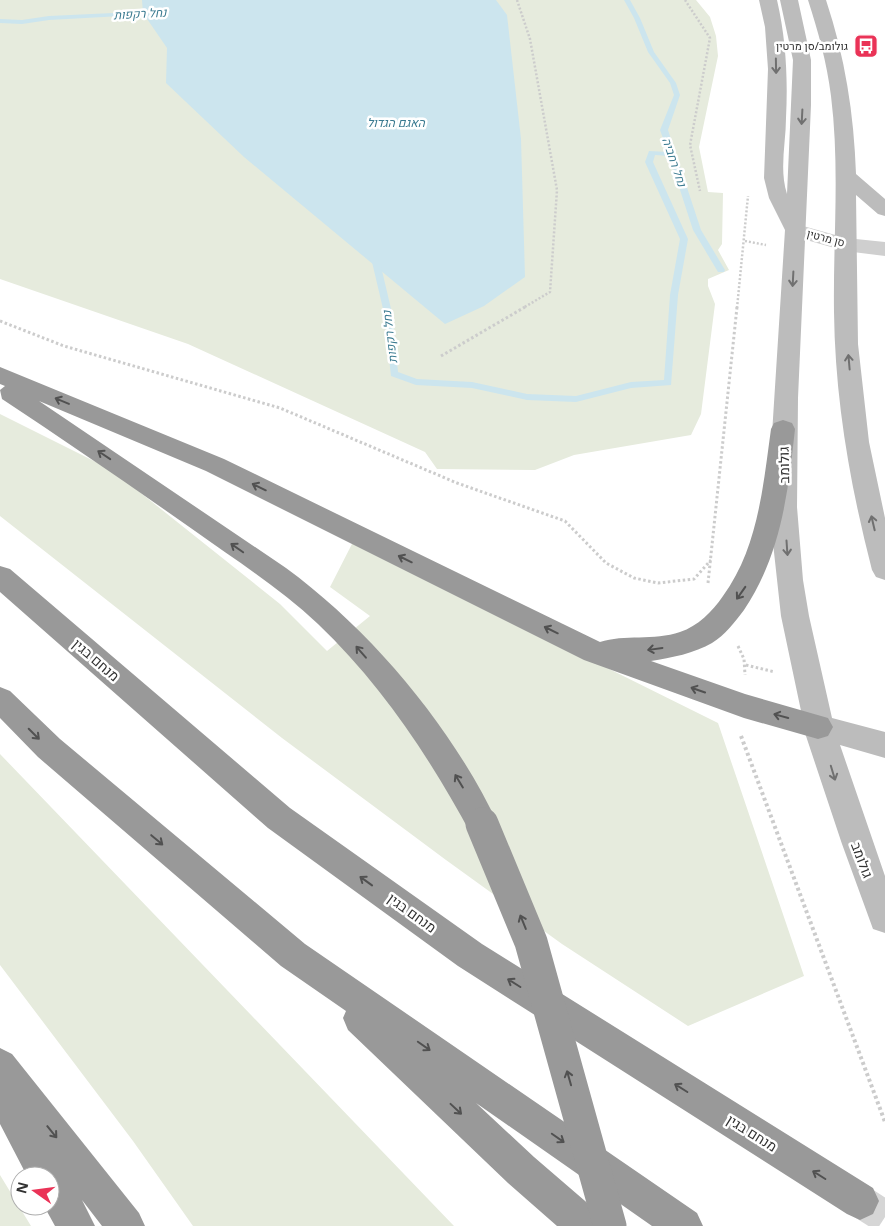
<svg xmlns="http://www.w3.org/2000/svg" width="885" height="1226" viewBox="0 0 885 1226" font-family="'Noto Sans',Heebo,sans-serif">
	<rect width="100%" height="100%" fill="#fff"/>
	<path fill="#e6ebdd" d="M0,0H696L710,17L716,36L718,56L699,147L708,192L723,193L722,244L718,250L729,270L708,279V286L715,304L701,414L691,435L574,455L535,470L437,469L425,452L188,344L0,279Z
		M0,414L112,470L280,604L327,651L370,616L330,587L353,542L718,723L804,976L688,1026L562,944L446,860L282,738L0,516Z
		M0,754L454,1226H193L133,1141L0,965Z
		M0,1175L31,1226H0Z"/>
	<path fill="#cce5ee" d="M142,0H496L507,15L521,139L525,277L484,306L445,324L244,157L166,83L167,48L143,13Z"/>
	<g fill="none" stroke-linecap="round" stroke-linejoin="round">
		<path fill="#cce5ee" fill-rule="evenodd" d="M624,0H630L640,18L654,52L676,83L680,95L668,130L701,230L725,270L724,272H718L693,230L669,156L655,155L653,162L688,239L678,295L671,385L631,388L576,402L527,400L472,388L416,385L391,376L384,313L372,262L368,257L372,255H375L380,262L392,313L398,372L417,379L472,382L527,394L576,396L631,382L664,380L670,295L680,239L645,162L649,151L668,152L660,130L674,95L670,83L648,52L634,18Z
			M156,11L158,12V14L49,20L22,24L0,23V19L22,20L49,16Z"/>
		<path stroke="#d6d6d6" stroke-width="33" stroke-dasharray="33 17" stroke-linecap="butt" d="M860,1201L885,1217"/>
		<path stroke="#ccc" stroke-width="2.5" stroke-dasharray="2 2" stroke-linecap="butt" d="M517,0L530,39L557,190L550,292L523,308
			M685,0L710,38L690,145L700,191
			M745,241L766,245
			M737,308L748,196"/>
		<path stroke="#ccc" stroke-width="3" stroke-dasharray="2.5 2.5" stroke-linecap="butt" d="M0,321L64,346L280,408L457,483L565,521L606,563L634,578L658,583L694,579L711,560
			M441,356L525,307
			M708,583L737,307
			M738,646L744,659L745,675
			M746,665L775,672"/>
		<path stroke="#ccc" stroke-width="4" stroke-dasharray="3 3" stroke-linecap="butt" d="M741,736L885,1122"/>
		<path fill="#cfcfcf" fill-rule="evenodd" d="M796,224L846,238L885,242V256L845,251L789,235L785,230L789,225Z"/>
		<path fill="#bcbcbc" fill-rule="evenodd" d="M759,0H777C786,39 788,78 786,118C786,143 779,169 787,194L793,60L780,0H798L811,60V105L798,398L797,507L803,580L809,616L832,718L885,732V758L840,745L885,876V933L873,929L869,918L842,844L803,727L804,725L781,616L773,543L772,434L785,230L769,198L764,178L768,69L765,27Z
			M808,0H826C845,57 854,114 856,174L885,199V216L878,214L856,195L858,344L869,442L885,518V580L876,577L872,570C850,485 835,399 834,312C833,239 840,168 831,96C827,63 818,31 808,0Z"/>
		<path fill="#999" fill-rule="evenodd" d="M0,367L224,459L600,642C624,634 654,641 680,632C698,626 712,612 723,596C758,548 763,487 771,429L774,423L783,420L792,423L795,429C788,493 781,555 744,610C735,622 725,635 712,643C695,653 671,658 651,661L745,694L828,718L833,727L828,736L818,739L744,718L584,660L206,471L39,401L286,568C372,631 452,727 498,824L493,834L482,838L471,834C430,758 381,684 318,624C281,589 237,561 195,531C131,486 67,442 2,399L0,390L5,386L0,384Z
			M0,566L10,569L290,808L482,944L873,1188L879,1201L873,1214L860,1220L847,1214L458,966L268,828L0,592Z
			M0,687L10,691L60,739L305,944L697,1213L703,1226H652L476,1103L534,1157L599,1213L605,1226H557L508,1183L348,1030L343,1018L346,1011L281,966L38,757L0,718Z
			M0,1048L12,1054L139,1213L145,1226H102L82,1200L95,1226H55L44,1206H50V1176H27L0,1124Z"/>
		<path stroke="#999" stroke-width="33" d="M482,824L531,942L610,1226"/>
	</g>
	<defs><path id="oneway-shaft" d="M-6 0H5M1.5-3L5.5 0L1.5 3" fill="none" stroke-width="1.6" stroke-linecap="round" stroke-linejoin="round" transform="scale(1.25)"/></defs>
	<g stroke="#707070">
		<use href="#oneway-shaft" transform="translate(776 66) rotate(89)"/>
		<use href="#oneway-shaft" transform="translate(802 117) rotate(93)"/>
		<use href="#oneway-shaft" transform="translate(793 279) rotate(93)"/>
		<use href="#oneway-shaft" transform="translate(849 362) rotate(-95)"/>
		<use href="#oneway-shaft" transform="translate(873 523) rotate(-103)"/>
		<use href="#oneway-shaft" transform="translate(787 548) rotate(86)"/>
		<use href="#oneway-shaft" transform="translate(833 773) rotate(73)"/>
	</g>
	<g stroke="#515151">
		<use href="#oneway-shaft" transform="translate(62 401) rotate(-157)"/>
		<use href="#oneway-shaft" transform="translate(104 455) rotate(-146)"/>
		<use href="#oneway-shaft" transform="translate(259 487) rotate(-154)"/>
		<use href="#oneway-shaft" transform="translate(237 548) rotate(-145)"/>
		<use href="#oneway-shaft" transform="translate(405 559) rotate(-154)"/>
		<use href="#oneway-shaft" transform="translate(741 593) rotate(125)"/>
		<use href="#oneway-shaft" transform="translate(551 630) rotate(-154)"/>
		<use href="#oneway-shaft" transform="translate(655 649) rotate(172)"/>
		<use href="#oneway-shaft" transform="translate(361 652) rotate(-131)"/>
		<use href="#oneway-shaft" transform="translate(698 690) rotate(-161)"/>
		<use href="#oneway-shaft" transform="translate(781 716) rotate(-165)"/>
		<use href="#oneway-shaft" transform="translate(34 734) rotate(45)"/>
		<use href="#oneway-shaft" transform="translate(459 781) rotate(-121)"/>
		<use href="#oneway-shaft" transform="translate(157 840) rotate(40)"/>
		<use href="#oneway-shaft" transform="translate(366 881) rotate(-144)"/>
		<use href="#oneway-shaft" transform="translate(523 922) rotate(-112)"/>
		<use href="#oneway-shaft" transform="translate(514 983) rotate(-148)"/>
		<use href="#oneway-shaft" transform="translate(424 1046) rotate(35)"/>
		<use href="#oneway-shaft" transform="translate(569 1078) rotate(-106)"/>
		<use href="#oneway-shaft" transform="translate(681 1088) rotate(-148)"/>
		<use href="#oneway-shaft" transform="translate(456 1109) rotate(43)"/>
		<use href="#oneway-shaft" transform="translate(52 1132) rotate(51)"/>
		<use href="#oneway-shaft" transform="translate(558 1138) rotate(35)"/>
		<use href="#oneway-shaft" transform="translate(819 1175) rotate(-148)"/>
	</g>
	<defs>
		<g id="bus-square" transform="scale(1.25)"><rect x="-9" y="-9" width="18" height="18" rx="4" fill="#ea3357" stroke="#fff"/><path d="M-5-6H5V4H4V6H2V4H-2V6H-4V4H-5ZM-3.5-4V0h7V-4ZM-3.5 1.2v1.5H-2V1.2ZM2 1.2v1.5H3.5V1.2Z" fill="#fff"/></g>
	</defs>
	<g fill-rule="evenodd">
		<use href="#bus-square" x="866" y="46"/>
	</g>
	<g text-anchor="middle" stroke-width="5" stroke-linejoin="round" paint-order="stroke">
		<g font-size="11" fill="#323232" stroke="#fff" text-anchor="end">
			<text x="848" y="50">גולומב/סן מרטין</text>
		</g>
		<g font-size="11" fill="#323232" stroke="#fff">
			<text transform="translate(826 238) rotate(15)" y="4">סן מרטין</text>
		</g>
		<g font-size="12" font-style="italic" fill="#3a7a90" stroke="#fff">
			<text transform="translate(140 14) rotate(-3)" y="4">נחל רקפות</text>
			<text x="396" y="127">האגם הגדול</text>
			<text transform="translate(674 162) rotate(71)" y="4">נחל רחביה</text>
			<text transform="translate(390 337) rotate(-97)" y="4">נחל רקפות</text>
		</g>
		<g font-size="14" fill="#323232" stroke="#fff">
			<text transform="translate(784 465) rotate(-91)" y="5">גולומב</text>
			<text transform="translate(96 660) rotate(41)" y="5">מנחם בגין</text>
			<text transform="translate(862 860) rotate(69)" y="5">גולומב</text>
			<text transform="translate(412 913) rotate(36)" y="5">מנחם בגין</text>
			<text transform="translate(752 1133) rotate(32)" y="5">מנחם בגין</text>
		</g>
	</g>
	<g transform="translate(35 1191) rotate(284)"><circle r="24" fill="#ffffff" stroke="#adadad"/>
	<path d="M0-4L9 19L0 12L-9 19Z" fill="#ea3357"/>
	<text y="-8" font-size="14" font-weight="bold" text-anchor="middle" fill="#323232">N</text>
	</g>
</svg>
